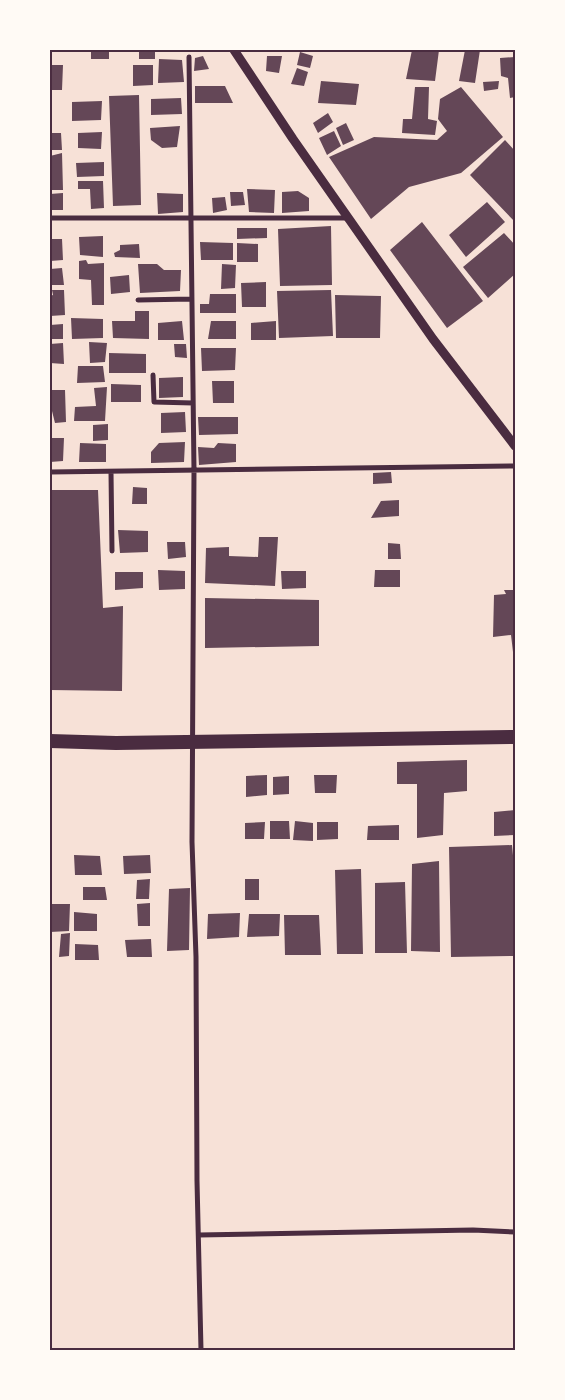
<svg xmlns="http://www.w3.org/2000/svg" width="565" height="1400" viewBox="0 0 565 1400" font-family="'Exo 2',sans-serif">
	<rect width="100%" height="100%" fill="#f7e1d7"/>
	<path fill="#644757" d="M91,50H109V59H91Z
		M139,50H155V59H139Z
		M412,50H439L435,81L406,79Z
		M465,50H480L475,83L459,81Z
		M300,52L313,56L310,68L297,65Z
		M203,56L209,69L194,71L195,58Z
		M267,56H282L279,73L266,71Z
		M515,57V97L510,98L508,78L501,76L500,58Z
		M159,59L182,60L184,82L158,83Z
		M50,65H63L62,90H50Z
		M133,65H153V85L133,86Z
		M297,68L308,72L304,86L291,84Z
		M321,81L359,84L356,105L318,103Z
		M499,81L498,89L484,91L483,82Z
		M195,86H225L233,103H195Z
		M415,87H429L428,119L437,121L435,135L402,133L403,119H412Z
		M461,87L503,137L461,173L409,187L371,219L329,157L374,137L437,140L447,131L438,119L440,99Z
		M139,95L141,205L113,206L109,96Z
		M181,98L182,114L151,115V99Z
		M102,101L101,120L72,121V102Z
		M328,113L333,122L318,133L313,123Z
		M346,123L354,140L343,145L336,128Z
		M180,126L177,147L162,148L151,140L150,128Z
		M334,131L341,146L327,155L319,138Z
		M102,132L101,149L78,148V133Z
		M50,133H61L62,150H50Z
		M505,140L515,151V222L470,175Z
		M62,153L63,190H50V156Z
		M104,162V176L77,177L76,163Z
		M78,181H103L104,208L91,209L90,189H78Z
		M247,189L275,190L274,213L249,212Z
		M298,191L309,198V211L282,213V192Z
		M230,192H243L245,205L231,206Z
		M63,193V210H50V194Z
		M157,193L183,194V212L158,214Z
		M225,197L227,210L213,213L212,198Z
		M487,202L505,222L466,257L449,235Z
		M422,222L483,301L447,328L390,250Z
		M331,226L332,285L280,286L278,229Z
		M237,228H267V238L237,239Z
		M504,233L515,245V274L488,298L463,267Z
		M103,236V257L80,255L79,237Z
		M50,239H62L63,260L50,261Z
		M200,242L233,243V260H201Z
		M237,243L258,244V262H237Z
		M139,244L140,258L115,257L114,253L120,250V245Z
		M86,260L88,264L104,263V305H92L91,280L79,279V261Z
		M138,264H157L164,270H181L180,291L140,293Z
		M222,264L236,265L235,288L221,289Z
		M62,268L64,285H50V269Z
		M129,275L130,292L111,294L110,277Z
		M266,282V307H242L241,283Z
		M52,290H64L65,315L50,316V296L53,295Z
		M331,290L333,336L279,338L277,291Z
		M210,294H236V313H200V304H209Z
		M335,295L381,296L380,338H336Z
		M135,311H149V339L113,338L112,321H135Z
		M71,318L103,319V338L72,339Z
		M182,321L184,340H158V323Z
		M211,321H236V339H208Z
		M276,321V340H251V323Z
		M63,324V339H50V325Z
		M89,342L107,343L105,362L90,363Z
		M63,343L64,364L50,363V344Z
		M174,344H186L187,358L175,357Z
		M201,348H236L235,370L202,371Z
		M109,353L146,354V373H109Z
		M78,366H103L105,382L77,383Z
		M183,377V397L159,398V378Z
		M212,381H234V403H213Z
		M111,384L141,385V402H111Z
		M107,387L105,421H74L75,407L96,406L94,388Z
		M50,390H65L66,422L55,423L52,411H50Z
		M185,412L186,432L161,433V413Z
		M198,417H238V434L199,435Z
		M108,424V440L93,441V425Z
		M50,438H64L63,461L50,462Z
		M185,442L184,462L151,463V452L159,443Z
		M80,443L106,444V462H79Z
		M218,443L236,444V462L199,465L198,447L214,448Z
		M391,472L392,483L373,484V473Z
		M133,487L147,488V504H132Z
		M50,490H98L103,608L123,606L122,691L50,690Z
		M399,500V516L371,518L381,501Z
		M118,530L148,531V552L120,553Z
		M259,537H278L275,586L205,583L206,548L229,547V556L258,557Z
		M167,542H185L186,557L168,559Z
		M388,543L400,544L401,559H388Z
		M158,570L185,571V589L159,590Z
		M375,570H400V587H374Z
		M281,571H306V588L282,589Z
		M115,572H143V588L115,590Z
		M504,590H515V652H513L511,635L493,637L494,595L506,594Z
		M205,598L319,600V646L205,648Z
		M467,760V791L444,793L443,835L417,838V784H397V762Z
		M267,775V795L246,797V776Z
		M314,775H337L336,793H315Z
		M289,776V794L273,795V777Z
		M515,810V835L494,836V812Z
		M270,821H289L290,839H270Z
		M295,821L313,823V841L293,840Z
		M265,822L264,839H245V823Z
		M317,822H338V839L317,840Z
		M399,825V840H367L368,826Z
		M512,845L515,876V956L451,957L449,847Z
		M74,855L100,856L102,875H75Z
		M150,855L151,873L124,874L123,856Z
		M439,861L440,952L411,951L412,864Z
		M361,869L363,954H337L335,870Z
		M150,879L149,899H136L137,880Z
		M245,879H259V900H245Z
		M405,882L407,953H375V883Z
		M83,887H105L107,900H83Z
		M190,888L189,950L167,951L169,889Z
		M150,903V926H138L137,904Z
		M50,904H70L69,931L50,932Z
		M74,912L97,914V931H74Z
		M240,913L239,937L207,939L208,914Z
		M249,914H280L279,936L247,937Z
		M284,915H319L321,955H285Z
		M70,933L69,956L59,957L61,934Z
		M151,939L152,957H127L125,940Z
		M75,944L98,945L99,960H75Z"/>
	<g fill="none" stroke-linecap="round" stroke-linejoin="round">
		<path stroke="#4a2c40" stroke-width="5" d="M189,57L194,470L192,842L196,957L197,1181L201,1350
			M50,218H348
			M138,300L191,299
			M153,375L154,402L193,403
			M50,472L515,466
			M111,472L112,551
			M199,1235L473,1230L515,1232"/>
		<path stroke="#4a2c40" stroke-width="9" d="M234,50L293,139L433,339L515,446"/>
		<path stroke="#4a2c40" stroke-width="14" d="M50,741L116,743L515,737"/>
	</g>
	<rect width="565" height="1400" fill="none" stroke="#fffaf5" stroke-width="102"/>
	<rect x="51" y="51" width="463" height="1298" fill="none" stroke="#4a2c40" stroke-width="2"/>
</svg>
